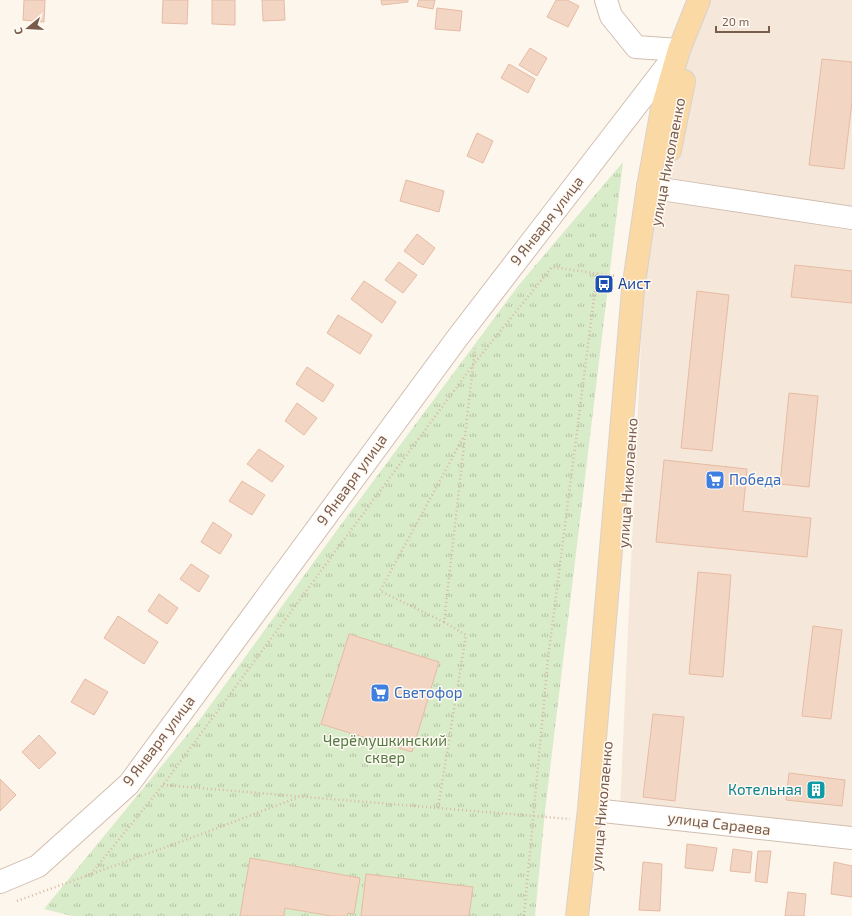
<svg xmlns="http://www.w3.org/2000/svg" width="852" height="916" viewBox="0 0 852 916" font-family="'Exo 2',sans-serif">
	<defs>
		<pattern id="park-tufts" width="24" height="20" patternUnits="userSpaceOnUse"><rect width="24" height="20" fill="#d8ecc9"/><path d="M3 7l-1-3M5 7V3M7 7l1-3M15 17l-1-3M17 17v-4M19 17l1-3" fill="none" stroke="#b4c2a5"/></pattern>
	</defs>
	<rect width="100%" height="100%" fill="#fdf6ec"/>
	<path fill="#f5e8da" d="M703,0H852V828L620,808L648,187Z"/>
	<path fill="url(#park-tufts)" d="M623,162L545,811L535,916H72L44,909L201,718L337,530L518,286Z"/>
	<path fill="#f3d5c3" stroke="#e6bba3" d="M24,0H45L44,22L23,20Z
		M163,0H188L187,24L162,23Z
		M212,0H235V25L212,24Z
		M262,0H284L285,20L263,21Z
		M381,0H408V2L382,5Z
		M419,0H435L433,9L417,6Z
		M556,0H567L579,6L568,27L547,17Z
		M437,8L462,11L460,31L435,29Z
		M530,48L547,58L537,76L519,65Z
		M822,59L852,62V102L844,169L809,165Z
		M509,64L535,79L528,93L501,78Z
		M477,133L493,141L483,163L467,156Z
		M406,180L444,191L439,212L400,201Z
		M417,234L435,248L423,265L404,251Z
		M399,262L417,275L403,293L385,280Z
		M795,265L852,271V303L791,297Z
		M364,281L396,302L382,323L351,299Z
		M697,291L729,295L712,451L681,448Z
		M338,315L372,335L360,354L327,333Z
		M307,367L334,385L323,402L296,384Z
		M789,393L818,396L809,487L780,484Z
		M297,403L317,418L304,435L285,421Z
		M259,449L284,466L272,482L247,464Z
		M664,460L747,469L743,511L811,518L807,557L656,542Z
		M242,481L265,495L252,515L229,501Z
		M213,522L232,535L220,554L201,542Z
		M191,564L209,576L199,592L180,579Z
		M698,572L731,575L723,677L689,674Z
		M159,594L178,608L167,624L148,611Z
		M118,616L158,642L144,664L104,638Z
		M813,626L842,630L831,719L802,716Z
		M349,634L439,662L412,752L321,724Z
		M85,679L108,692L94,715L71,702Z
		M653,714L684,717L675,801L643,797Z
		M39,735L56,753L39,769L22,752Z
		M789,773L845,780L842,806L786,800Z
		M0,779L16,795L0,811Z
		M687,844L717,848L713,871L685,868Z
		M733,849L752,852L750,873L730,871Z
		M758,851H771L767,883L755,881Z
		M250,858L360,878L354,914L348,913L347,916H331L285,908L284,916H240Z
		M643,862L662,864L660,911L639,910Z
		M834,862L852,866V897L831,894Z
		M366,874L473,887L469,916H361Z
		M788,892L806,894L804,916H785Z"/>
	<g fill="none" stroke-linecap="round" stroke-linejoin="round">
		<g stroke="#d1beb0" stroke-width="24">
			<path id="minor" d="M606,0L611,16L636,47L679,50
				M648,187L852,218
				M588,821L603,811L852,838
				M0,882L38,866L129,784L458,337L679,50"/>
		</g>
		<g stroke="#dad1cd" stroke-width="24">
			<path id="major" d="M670,150L684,81
				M577,916L589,809L633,290L648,187L662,109L679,50L699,0"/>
		</g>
		<path stroke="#d9b8a5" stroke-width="2.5" stroke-dasharray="1 3" stroke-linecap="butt" d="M444,622L380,591L463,438
			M163,785L570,819
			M438,808L466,635L444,622L475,348
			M91,874L163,785L473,365L552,267L615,276
			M17,901L199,835L299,797
			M524,916L548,659L597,274"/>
		<use href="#minor" stroke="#fff" stroke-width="22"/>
		<use href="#major" stroke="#fbd9a5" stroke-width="22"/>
	</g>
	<defs>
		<g id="bus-square" transform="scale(1)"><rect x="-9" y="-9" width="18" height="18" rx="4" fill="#1a4fb4" stroke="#fffaf3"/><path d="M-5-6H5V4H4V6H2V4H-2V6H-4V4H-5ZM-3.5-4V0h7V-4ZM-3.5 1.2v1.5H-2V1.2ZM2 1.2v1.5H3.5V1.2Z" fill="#fff"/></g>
		<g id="supermarket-square" transform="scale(1)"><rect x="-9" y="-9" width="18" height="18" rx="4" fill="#3f7fe0" stroke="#fffaf3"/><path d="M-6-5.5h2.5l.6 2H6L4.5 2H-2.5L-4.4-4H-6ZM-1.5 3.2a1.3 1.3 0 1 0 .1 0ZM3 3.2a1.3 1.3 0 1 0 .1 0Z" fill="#fff"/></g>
		<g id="building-square" transform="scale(1)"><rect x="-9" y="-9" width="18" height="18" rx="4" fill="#0f9aa8" stroke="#fffaf3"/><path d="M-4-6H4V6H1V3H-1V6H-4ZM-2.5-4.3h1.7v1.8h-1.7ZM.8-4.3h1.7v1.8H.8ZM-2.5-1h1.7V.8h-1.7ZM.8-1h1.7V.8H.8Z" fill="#fff"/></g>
	</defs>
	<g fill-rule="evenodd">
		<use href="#bus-square" x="604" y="284"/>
		<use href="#supermarket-square" x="715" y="480"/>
		<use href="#supermarket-square" x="380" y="693"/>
		<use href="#building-square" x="816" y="790"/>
	</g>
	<g text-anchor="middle" stroke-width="3" stroke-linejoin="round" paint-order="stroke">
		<g font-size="15" fill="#7a5c4d" stroke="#fffaf3">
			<text transform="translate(668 162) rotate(-79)" y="5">улица Николаенко</text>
			<text transform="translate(547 221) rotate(-52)" y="5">9 Января улица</text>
			<text transform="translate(352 480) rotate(-54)" y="5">9 Января улица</text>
			<text transform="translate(628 483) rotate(-86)" y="5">улица Николаенко</text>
			<text transform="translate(159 741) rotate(-53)" y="5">9 Января улица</text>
			<text transform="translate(602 806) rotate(-85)" y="5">улица Николаенко</text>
			<text transform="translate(719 824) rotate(7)" y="5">улица Сараева</text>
		</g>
		<g font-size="15" fill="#164399" stroke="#fffaf3" text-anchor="start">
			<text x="618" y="289">Аист</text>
		</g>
		<g font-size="15" fill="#366cbe" stroke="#fffaf3" text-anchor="start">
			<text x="729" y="485">Победа</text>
			<text x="394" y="698">Светофор</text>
		</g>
		<g font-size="15" fill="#537a41" stroke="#fffaf3">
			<text x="385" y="746">Черёмушкинский<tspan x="385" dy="17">сквер</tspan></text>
		</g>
		<g font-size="15" fill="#0d838f" stroke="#fffaf3" text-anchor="end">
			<text x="802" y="795">Котельная</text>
		</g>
	</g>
	<g transform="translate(28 28) rotate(252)" stroke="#fffaf3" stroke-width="3" paint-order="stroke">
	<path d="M0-3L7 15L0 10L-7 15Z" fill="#7a5c4d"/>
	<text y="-6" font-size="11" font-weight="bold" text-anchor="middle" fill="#7a5c4d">С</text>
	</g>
	<path d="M716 26v6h53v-6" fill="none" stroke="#7a5c4d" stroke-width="2"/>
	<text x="722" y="26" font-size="12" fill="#7a5c4d" stroke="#fffaf3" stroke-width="3" paint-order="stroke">20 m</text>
</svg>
